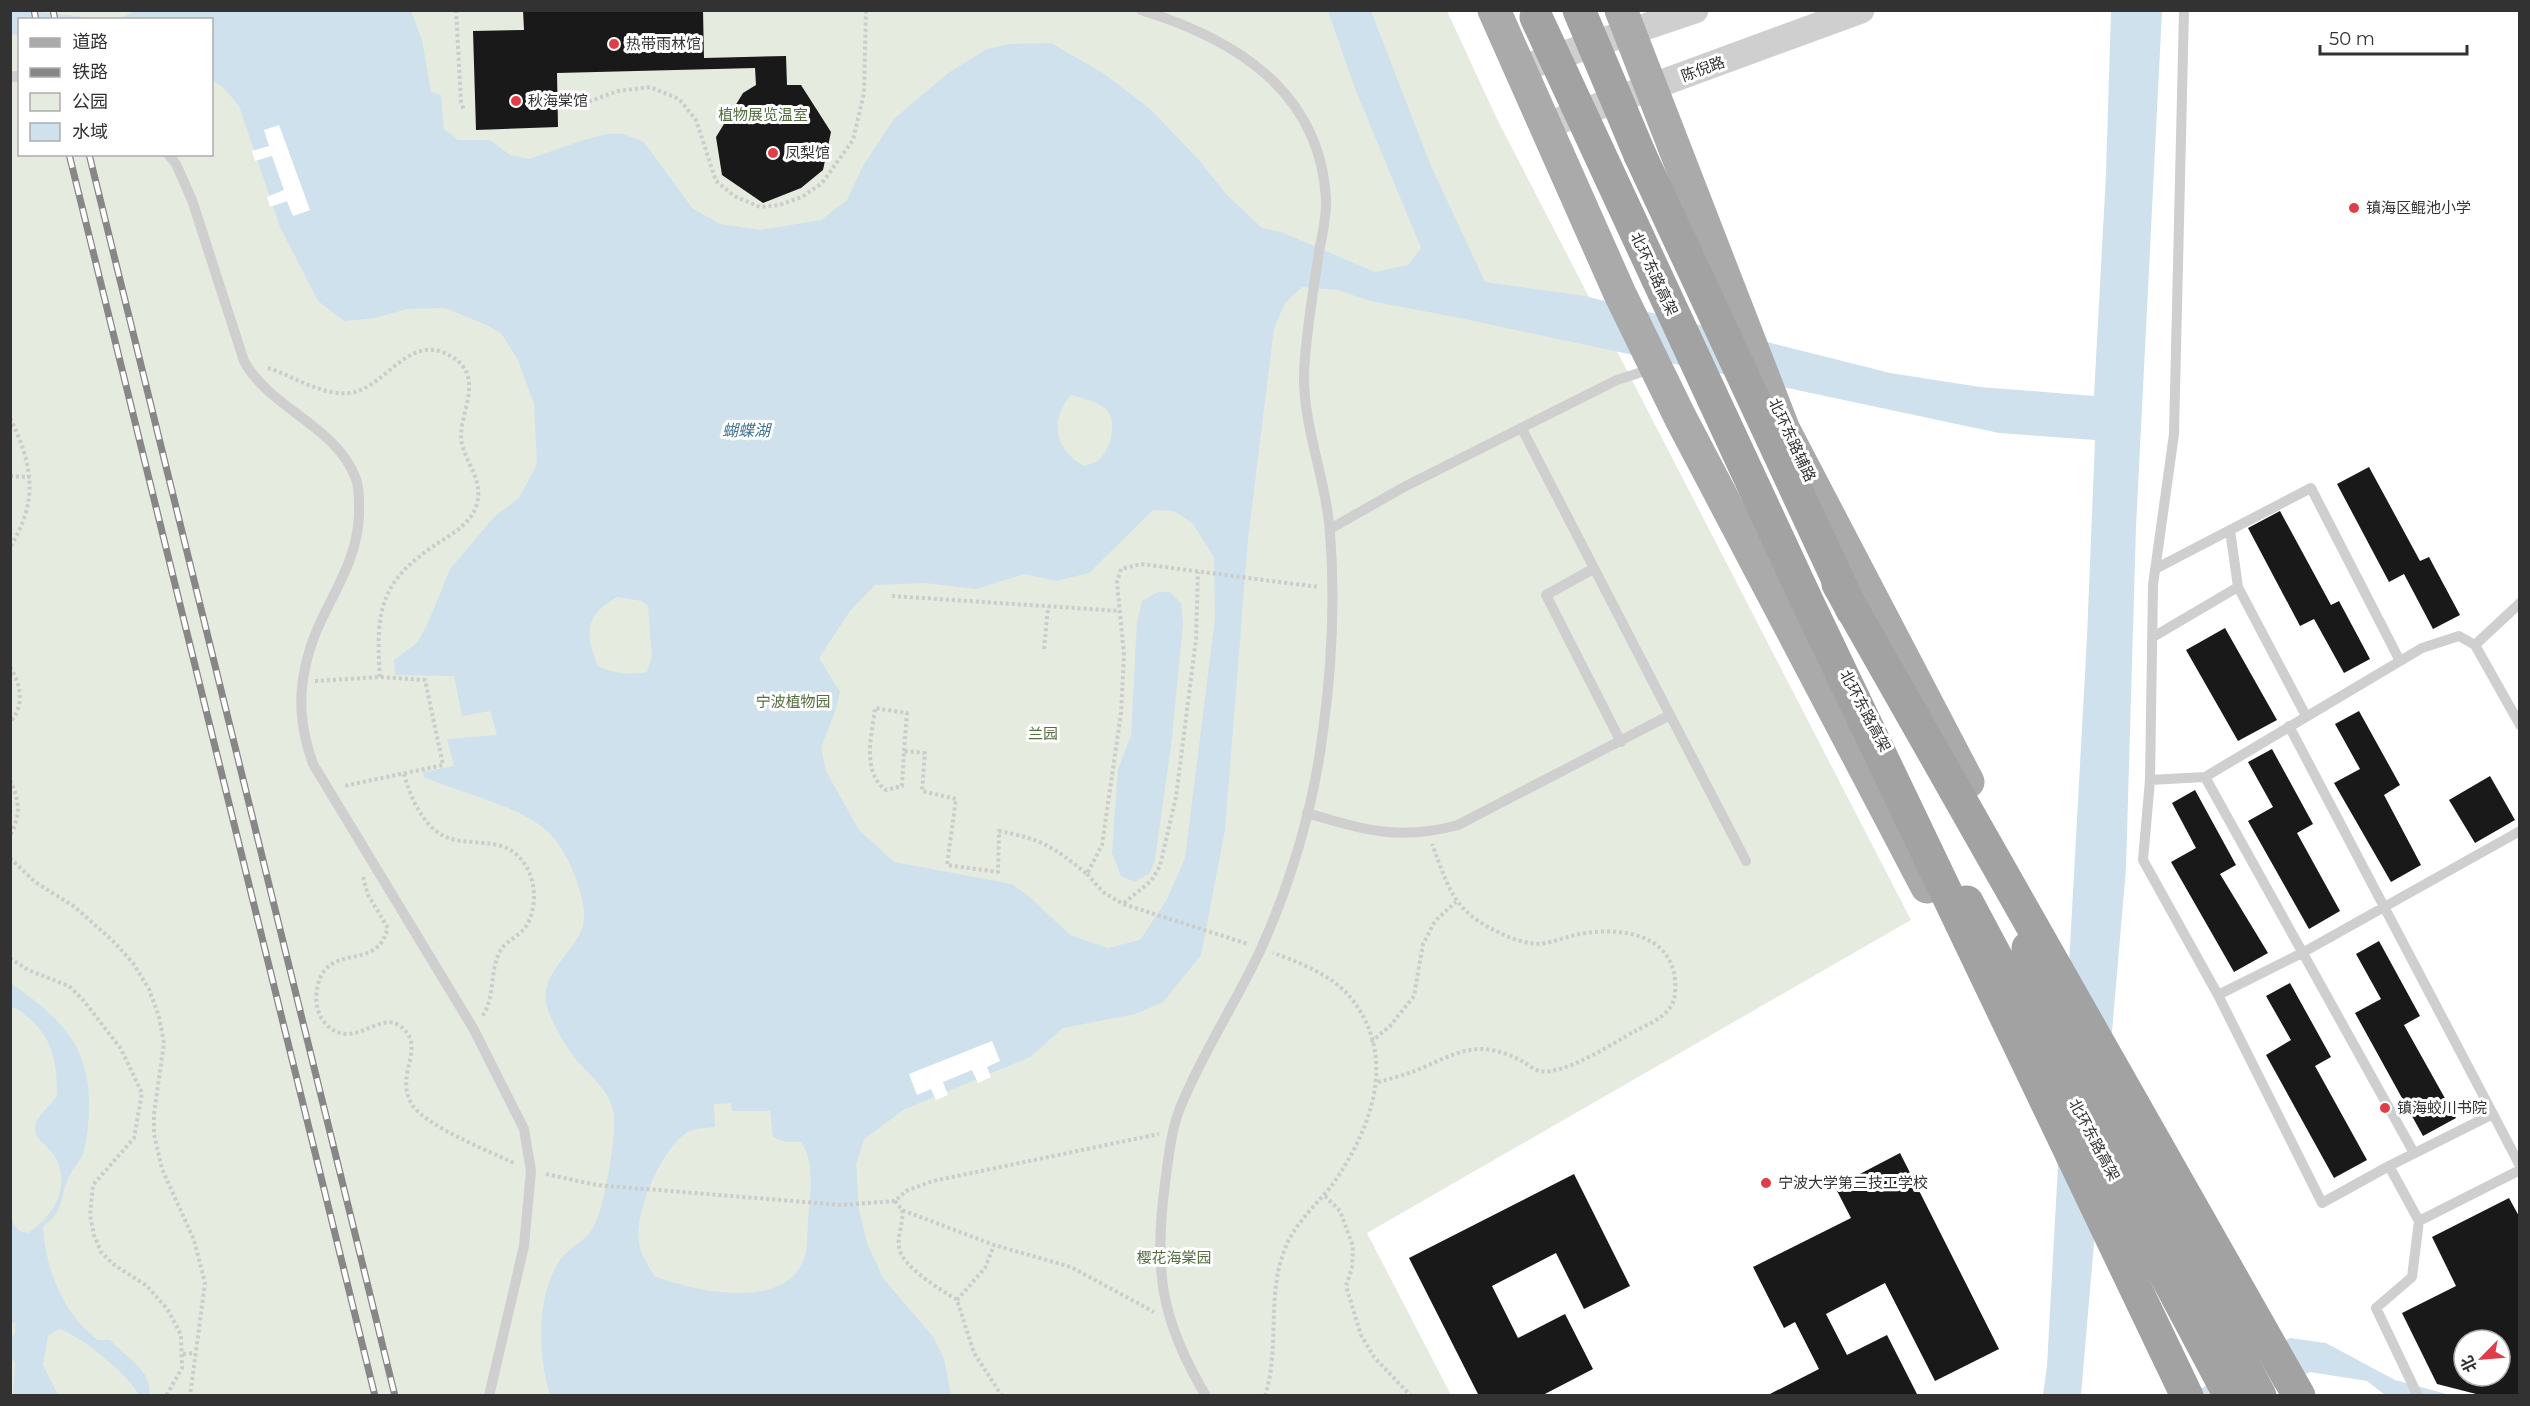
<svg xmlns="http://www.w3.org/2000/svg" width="2530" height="1406" viewBox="0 0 2530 1406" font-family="Montserrat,'Noto Sans SC',sans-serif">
	<rect width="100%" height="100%" fill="#fff"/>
	<path fill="#e5ebdf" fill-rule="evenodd" d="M10,11H1447L1497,119L1911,920L1367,1233L1451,1395H11ZM20,20H212V154H20Z"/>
	<path fill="#cfe1ed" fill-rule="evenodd" d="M136,10L411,11L422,40L431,92L441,95L444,129L458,140H490L510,155L529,159L581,141L606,134H623L644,142L692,208L720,224L761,230L821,220L847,200L863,166L894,119L948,73L987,49L1010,44L1051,43L1103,73L1149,108L1198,159L1227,195L1262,228L1281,232L1375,272L1408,265L1421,248L1354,86L1328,11H1371L1431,166L1485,282L1585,296L1890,373L1980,387L2094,396L2106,174L2111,11H2162L2136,527L2126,868L2081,1395H2043L2047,1366L2087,637L2095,440L1999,433L1455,317L1370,301L1338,290L1302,287L1285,303L1274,328L1248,539L1225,830L1201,955L1163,1002L1135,1014L1063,1028L1030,1057L905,1109L864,1139L856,1164L859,1209L867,1243L883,1278L934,1338L944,1359L951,1395H550C538,1356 536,1300 558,1263C566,1249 585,1242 593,1228C605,1205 614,1149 614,1122C615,1097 596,1081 581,1065C570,1054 548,1018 546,1002C542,973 571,955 581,931C588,915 582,898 577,882C571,863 558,838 541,826C512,804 458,792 424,777L423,772L454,766L447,739L497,735L490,711L462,716L454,676L395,675L394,660L417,643L428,623L450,569L494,517L519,498L537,464L534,404L518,360L501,333L484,324L445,308L407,309L375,318L344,321L318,301L280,227L239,106L223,87L212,80V20H118ZM1071,395C1082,398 1097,401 1106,409C1118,422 1111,451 1097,461C1094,463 1088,465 1084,466C1055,451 1049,420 1071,395ZM1153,510L1174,511L1193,524L1214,557L1215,618L1185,858L1166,901L1140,940L1108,948L1070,935L1030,897L1012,884L894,862L859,830L826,771L821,747L835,712L840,692L819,658L850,611L875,585L925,583L976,589L1024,574L1056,581L1089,573ZM617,597L642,601L648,606L652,656L647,672C627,675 616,674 598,666C584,632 585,616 617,597ZM731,1103L732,1111H770L773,1137L785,1142H801C814,1161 811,1186 809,1209C807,1224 809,1244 804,1259C785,1312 692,1291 654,1276C649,1266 640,1254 639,1242C634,1213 663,1142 692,1130C699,1128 708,1128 715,1127L714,1104Z
		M10,11C45,10 78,18 112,19L20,20L19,35L11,34Z
		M1158,592H1170L1181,603L1183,623L1172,738L1155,860L1150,873L1135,882L1121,876L1112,853L1118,769L1131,735L1137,622L1142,601Z
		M11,983C55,1015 88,1041 89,1100C89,1118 88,1134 84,1151C81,1161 72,1169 68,1179C59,1200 65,1211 43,1226C45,1269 64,1315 98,1340H110C124,1356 153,1370 149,1395H139C128,1374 82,1337 60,1329L48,1335L43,1365L58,1395H13L15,1363L11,1356L10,1340L15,1333V1324L10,1320L11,1220L19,1231L28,1233C54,1217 72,1185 54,1155C48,1145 32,1138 35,1125C38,1115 51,1105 57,1096C57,1066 54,1040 30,1019C24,1014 18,1008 11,1007Z
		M2290,1338L2326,1343L2395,1380L2450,1395H2385L2367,1381L2310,1372L2259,1395L2188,1396Z"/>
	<path fill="#fff" d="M279,125L310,210L293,216L287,201L270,207L267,197L284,190L272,156L255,161L252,151L269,146L264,130Z
		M992,1041L1000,1061L987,1067L991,1077L978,1083L972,1070L943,1082L948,1095L936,1100L931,1089L917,1095L909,1074Z"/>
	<path fill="#191919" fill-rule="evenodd" d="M523,10H703L704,58L786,56L787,85H801L831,132L823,170L801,188L763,203L722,175L716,137L743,93L756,85L755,68L557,73L558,127L476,130L473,31L524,30Z
		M2369,467L2420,561L2429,557L2460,615L2433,629L2404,574L2389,582L2337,484Z
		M2280,511L2331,605L2339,601L2370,659L2344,673L2314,619L2300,626L2248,528Z
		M2225,628L2277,720L2238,741L2186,650Z
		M2359,711L2400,785L2384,795L2421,865L2391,882L2334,783L2360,769L2335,724Z
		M2272,749L2313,824L2297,833L2340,911L2309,929L2248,821L2273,807L2248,762Z
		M2490,776L2515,820L2475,843L2449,800Z
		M2195,790L2236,865L2220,874L2268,953L2234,972L2171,862L2196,848L2172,803Z
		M2379,941L2420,1016L2404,1025L2456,1118L2423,1136L2355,1013L2381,999L2356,954Z
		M2290,983L2331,1057L2315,1066L2367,1160L2334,1178L2266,1055L2291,1040L2266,996Z
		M1900,1153L1999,1349L1935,1381L1885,1283L1826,1314L1847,1355L1887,1335L1918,1396H1766L1819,1369L1795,1322L1784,1328L1753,1267L1851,1218L1835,1187Z
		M1574,1174L1630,1286L1584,1309L1556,1253L1492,1286L1518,1338L1565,1314L1593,1369L1541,1396H1479L1409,1258Z
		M2509,1198L2520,1218V1396H2484L2437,1384L2402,1313L2456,1286L2432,1237ZM2464,1340H2500V1376H2464Z"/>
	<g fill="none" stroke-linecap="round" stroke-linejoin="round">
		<path stroke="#ccc" stroke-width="4" stroke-dasharray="3 3" stroke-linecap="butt" d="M456,10L461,102L464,110
			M565,103L588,102L618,91L650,87L679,99L696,120L716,181L734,196L760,207L779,205L802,197L822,183L853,140L864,93L866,10
			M268,368C294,376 326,399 355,392C384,385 408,339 442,352C493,372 455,415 462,444C467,465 483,480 477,504C472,521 457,531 443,540C381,579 375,607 380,677
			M10,418C33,465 39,501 10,547
			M10,476L30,477
			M892,596L1120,611
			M1044,649L1048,607
			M10,667C21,684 25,706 10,722
			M315,681L380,677L425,680L443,765L344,786
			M904,751L907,713L875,708C872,735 861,772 886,790L902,786L904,751L925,753L922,791L956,799L947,865L998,872L999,831C1044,840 1052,846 1087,874L1102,845L1121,713L1124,655L1117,582L1121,569L1141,564L1318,587
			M404,774C410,796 422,824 442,835C460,845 482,840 501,846C533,856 541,897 528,923C522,935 509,939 502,948C488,969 497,997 481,1018
			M10,780C20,802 21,814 10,836
			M10,858L35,882L75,907L113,941L133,963L149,989L159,1017L164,1043L154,1114V1134L162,1169L194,1240L205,1283L190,1396
			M1087,874L1103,892L1123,904L1248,944
			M363,877L368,895L388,928C385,936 383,943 376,948C357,963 324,950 317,989C315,1000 317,1015 325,1023C352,1053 379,1010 400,1026C429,1048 392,1074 413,1106C428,1127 491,1152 516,1164
			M1124,903L1151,881L1160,866L1176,797L1196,639L1198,572
			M10,958L28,970L69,986L84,1001L121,1049L142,1093L134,1138L93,1185L90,1215L94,1235L101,1252L113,1264L147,1286L168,1310L181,1335L182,1368L166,1396
			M1371,1042L1390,1026L1414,996L1423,944L1435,921L1456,902
			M1378,1082C1389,1079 1401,1076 1412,1072C1434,1064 1457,1049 1481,1049C1495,1049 1511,1055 1524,1062C1528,1065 1534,1070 1540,1071C1563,1076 1614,1043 1635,1031C1651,1023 1674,1014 1675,993C1680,934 1621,925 1575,935C1562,938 1549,944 1535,944C1527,943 1516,940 1509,937C1455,914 1451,895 1432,844
			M546,1174L596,1185L842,1205L895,1201L906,1191L933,1181L1159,1134
			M1325,1196L1340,1211L1353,1246L1352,1268L1346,1286L1361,1335L1374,1357L1411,1396
			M895,1201L902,1210L994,1245L1071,1267L1154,1312
			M902,1210C904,1223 897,1235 899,1247C901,1267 942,1290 957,1300L974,1353L1002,1396
			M957,1300L985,1268L994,1245
			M183,1354L194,1353
			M1265,1396C1281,1346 1265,1292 1287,1244C1299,1217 1324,1199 1339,1175C1374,1121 1396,1054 1351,998C1332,975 1299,962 1273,953"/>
		<path stroke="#cfcfcf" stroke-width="10" d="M1141,10C1235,39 1320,91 1326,199C1327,216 1322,235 1319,252C1313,293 1306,332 1304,373C1303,428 1326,478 1330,532C1335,597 1332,666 1323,731C1314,805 1291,883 1260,951C1236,1002 1205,1049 1183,1101C1171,1127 1169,1155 1165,1183C1154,1270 1160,1319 1206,1396
			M2184,10L2174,434L2153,585L2150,780L2143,860L2218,995L2322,1203L2389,1166L2419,1221L2520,1170
			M10,77L17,76L20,78
			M168,154L176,164L192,200L244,361C270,409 337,426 356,479C360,490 359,504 359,515C357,570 321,606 308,656C297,695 300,727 313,764L473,1028L524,1129L531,1171L524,1246L489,1396
			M1330,529L1404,487L1617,380L1651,369
			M2230,530L2238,587
			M1593,569L1546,595L1621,742
			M2155,569L2311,488L2400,661
			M2520,603L2475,645L2520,725
			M2153,637L2238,587L2306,716
			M1670,715L1746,861
			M2289,726L2493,1114L2389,1166
			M2205,777L2414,1153
			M2150,780L2205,777L2422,648L2459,636L2475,645
			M1307,813C1364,830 1399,841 1458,825L1670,715L1522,429
			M2218,995L2302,953L2520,831
			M2493,1114L2520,1166
			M2418,1396L2376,1308L2412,1277L2419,1221"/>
		<path stroke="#cfcfcf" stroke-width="27" d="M1520,69L1695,10
			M1545,126L1861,10"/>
		<path stroke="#aaa" stroke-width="33" d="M1494,10L1620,294L1680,417L1927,887
			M1621,10L1784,430L1968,782"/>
		<path stroke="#a2a2a2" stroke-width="33" d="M1640,155L1852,610
			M1967,902L2230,1396
			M2028,948L2260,1396"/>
		<g stroke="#878787" stroke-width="7">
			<path id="rail" d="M34,10L36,20
				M53,10L55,20
				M69,154L375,1396
				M89,154L395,1396"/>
		</g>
		<use href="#rail" stroke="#fff" stroke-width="4.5" stroke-dasharray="14" stroke-linecap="butt"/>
		<path stroke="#a2a2a2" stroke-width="33" d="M1579,10L1640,155
			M1536,17L1807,601L2187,1396
			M1838,584L2299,1396"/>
	</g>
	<g fill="#e13d48" stroke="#fff" stroke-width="2">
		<circle cx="614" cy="44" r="6"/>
		<circle cx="516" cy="101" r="6"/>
		<circle cx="773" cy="153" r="6"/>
		<circle cx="2354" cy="208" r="6"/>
		<circle cx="2385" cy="1108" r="6"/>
		<circle cx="1766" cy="1183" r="6"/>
	</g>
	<g text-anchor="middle" stroke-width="6" stroke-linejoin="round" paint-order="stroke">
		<g font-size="15" fill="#323232" stroke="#fff" text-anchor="start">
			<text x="626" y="49">热带雨林馆</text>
			<text x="528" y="106">秋海棠馆</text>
			<text x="785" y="158">凤梨馆</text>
			<text x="2366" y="213">镇海区鲲池小学</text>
			<text x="2397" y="1113">镇海蛟川书院</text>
			<text x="1778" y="1188">宁波大学第三技工学校</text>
		</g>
		<g font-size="15" fill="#323232" stroke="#fff">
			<text transform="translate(1703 69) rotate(-20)" y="5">陈倪路</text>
			<text transform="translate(1654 274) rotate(65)" y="5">北环东路高架</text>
			<text transform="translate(1792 440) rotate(65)" y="5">北环东路辅路</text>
			<text transform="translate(1865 711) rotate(62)" y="5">北环东路高架</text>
			<text transform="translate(2094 1140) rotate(62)" y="5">北环东路高架</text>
		</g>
		<g font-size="15" fill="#556e40" stroke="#fff">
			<text x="763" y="120">植物展览温室</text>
			<text x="793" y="707">宁波植物园</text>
			<text x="1043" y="739">兰园</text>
			<text x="1174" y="1263">樱花海棠园</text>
		</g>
		<g font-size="16" font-style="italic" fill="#417394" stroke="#fff">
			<text x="746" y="436">蝴蝶湖</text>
		</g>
	</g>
	<rect width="2530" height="1406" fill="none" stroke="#323232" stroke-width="24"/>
	<rect x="18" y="18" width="195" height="138" fill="#ffffff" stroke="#adadad" stroke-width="1.5"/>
	<rect x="30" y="38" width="30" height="9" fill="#aaaaaa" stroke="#adadad" stroke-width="1.5"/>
	<text x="72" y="48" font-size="18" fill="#323232">道路</text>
	<rect x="30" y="68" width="30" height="9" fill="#878787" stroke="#adadad" stroke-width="1.5"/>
	<text x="72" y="78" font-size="18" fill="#323232">铁路</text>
	<rect x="30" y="93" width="30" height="18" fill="#e5ebdf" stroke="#adadad" stroke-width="1.5"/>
	<text x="72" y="108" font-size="18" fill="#323232">公园</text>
	<rect x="30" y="123" width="30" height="18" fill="#cfe1ed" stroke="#adadad" stroke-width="1.5"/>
	<text x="72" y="138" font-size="18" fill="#323232">水域</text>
	<g transform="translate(2482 1358) rotate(245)"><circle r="28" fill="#ffffff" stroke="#adadad" stroke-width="1.5"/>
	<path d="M0-4.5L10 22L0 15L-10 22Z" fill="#e13d48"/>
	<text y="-9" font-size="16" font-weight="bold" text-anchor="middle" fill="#323232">北</text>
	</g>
	<path d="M2320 45v9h147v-9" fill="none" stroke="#323232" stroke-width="3"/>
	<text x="2329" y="45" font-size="18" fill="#323232" stroke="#ffffff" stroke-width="4.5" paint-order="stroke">50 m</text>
</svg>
